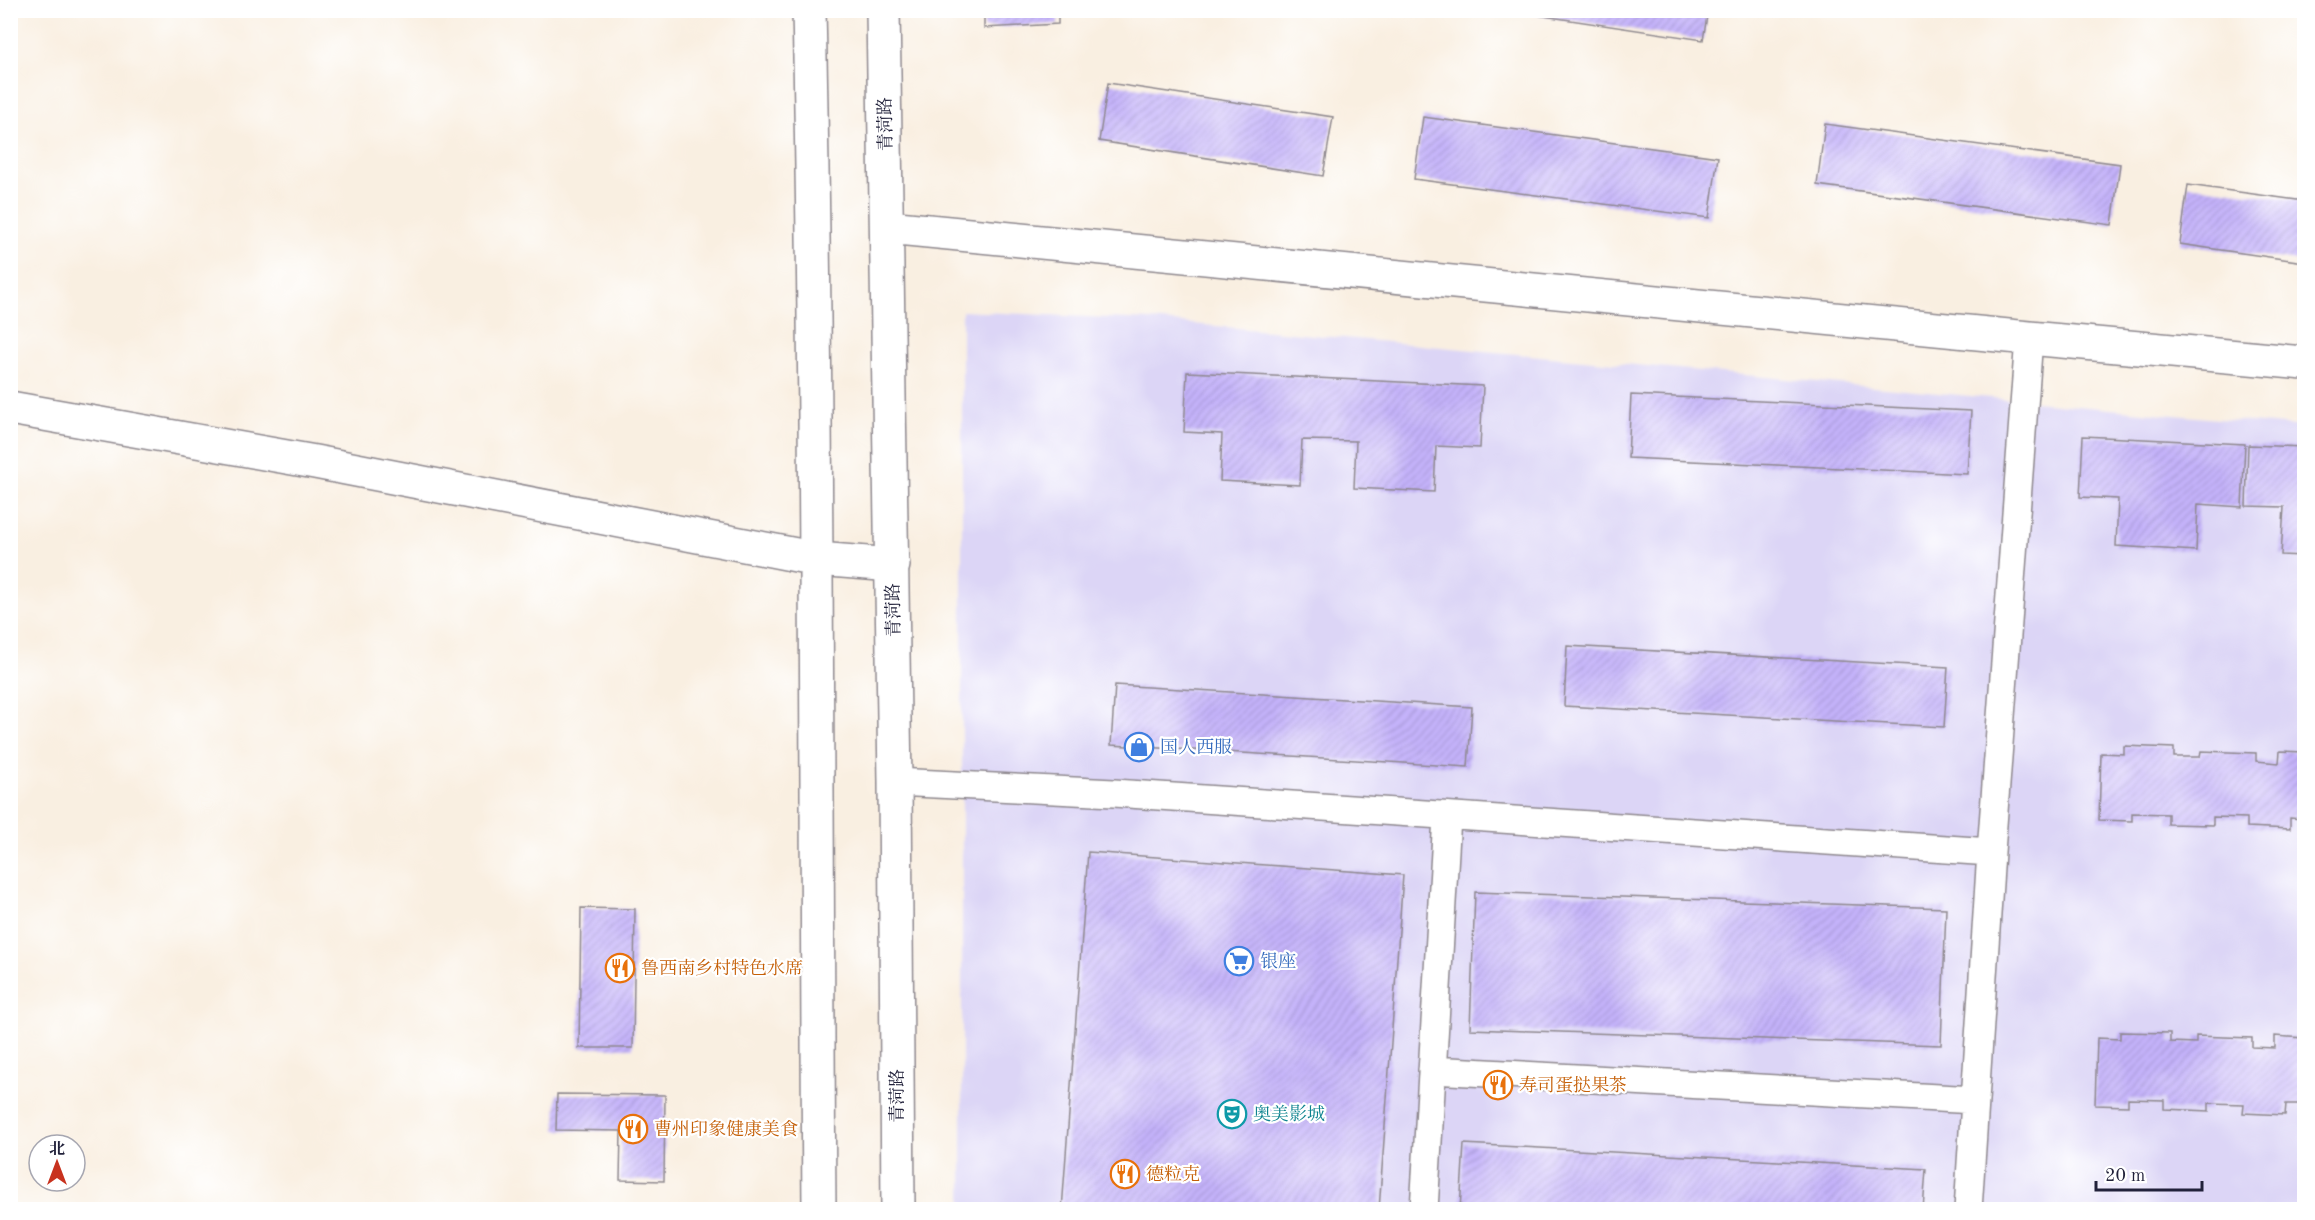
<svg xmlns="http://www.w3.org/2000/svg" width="2315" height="1220" viewBox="0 0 2315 1220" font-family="'Old Standard TT','Noto Serif SC',serif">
	<defs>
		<pattern id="building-hatch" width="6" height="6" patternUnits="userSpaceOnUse" patternTransform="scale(1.5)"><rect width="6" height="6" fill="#c4b2fa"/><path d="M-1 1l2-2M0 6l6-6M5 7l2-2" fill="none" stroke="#a899d7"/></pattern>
	</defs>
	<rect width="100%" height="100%" fill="#fff"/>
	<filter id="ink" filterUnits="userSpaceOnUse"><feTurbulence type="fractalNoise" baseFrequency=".0167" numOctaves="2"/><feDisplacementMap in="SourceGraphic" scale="12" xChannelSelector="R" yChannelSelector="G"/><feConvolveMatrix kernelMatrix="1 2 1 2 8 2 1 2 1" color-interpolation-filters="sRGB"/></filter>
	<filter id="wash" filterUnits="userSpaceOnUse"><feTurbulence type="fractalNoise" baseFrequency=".008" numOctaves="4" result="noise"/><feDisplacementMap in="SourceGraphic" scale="24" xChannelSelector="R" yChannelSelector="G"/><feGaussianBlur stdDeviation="1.35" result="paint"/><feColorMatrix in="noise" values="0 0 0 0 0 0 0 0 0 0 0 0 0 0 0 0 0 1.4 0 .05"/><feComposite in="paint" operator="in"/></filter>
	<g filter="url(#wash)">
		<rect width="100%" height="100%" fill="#f9efe1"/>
		<path fill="#dcd5f6" d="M962,311L1150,320L2304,427V1166L2297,1209L962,1210Z"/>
		<g id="blocks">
			<path fill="url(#building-hatch)" d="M984,10H1058V24L984,28Z
				M1504,10H1708L1703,40Z
				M1108,83L1333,117L1323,176L1099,141Z
				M1423,117L1718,157L1709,218L1414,179Z
				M1825,124L2120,164L2112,225L1817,185Z
				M2188,185L2304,201V262L2180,244Z
				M1187,372L1483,386L1480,448L1436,446L1434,492L1354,488L1356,441L1302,440L1300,485L1220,481L1222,434L1184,432Z
				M1631,395L1971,411L1967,474L1628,458Z
				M2083,436L2245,444L2242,507L2198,504L2196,551L2116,546L2118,499L2080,497Z
				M2248,445L2304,447V556L2281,555L2284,507L2246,506Z
				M1567,646L1948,667L1944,727L1564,706Z
				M1115,685L1472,707L1468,767L1111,745Z
				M2124,746L2174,748V757H2200L2201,751L2256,753V761L2279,763L2280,751L2304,752V819L2290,818V829L2247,827V818L2213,817V825L2168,824V814L2132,813V821L2099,820L2101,753L2124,754Z
				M1088,852L1403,875L1379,1210H1062Z
				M1475,892L1946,908L1941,1045L1470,1029Z
				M581,908L635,909L633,1048H579Z
				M2120,1032L2170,1033V1042L2196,1043V1036L2252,1038V1047L2275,1048V1036L2304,1038V1104H2286L2285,1115L2243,1113L2244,1104L2209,1103V1111L2164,1109V1100L2128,1099V1106L2095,1105L2097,1038L2120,1039Z
				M557,1094L665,1095L664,1181L620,1180L621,1131L556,1130Z
				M1464,1144L1926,1169L1923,1210H1460Z"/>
		</g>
	</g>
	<g filter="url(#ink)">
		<use href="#blocks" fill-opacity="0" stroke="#8e888e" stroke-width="1.5"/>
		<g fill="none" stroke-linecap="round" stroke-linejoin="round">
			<g stroke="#8e888e" stroke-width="30">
				<path id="pedestrian" d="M895,782L1114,793L1991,852
					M1432,1070L1975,1100
					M1424,1210L1447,817
					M1968,1210L1991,852L2029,338"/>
			</g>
			<g stroke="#8e888e" stroke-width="36">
				<path id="tertiary" d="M887,227L2029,338L2304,363
					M10,408L315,462L817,559L893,565"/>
			</g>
			<g stroke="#8e888e" stroke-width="36">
				<path id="primary" d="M809,10C818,410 816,810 819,1210
					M883,10L895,782L898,1210"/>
			</g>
			<use href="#pedestrian" stroke="#fff" stroke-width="27"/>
			<use href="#tertiary" stroke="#fff" stroke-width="33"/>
			<use href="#primary" stroke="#fff" stroke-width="33"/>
		</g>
	</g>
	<defs>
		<g id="shop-ring" transform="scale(1.5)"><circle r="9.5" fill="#fff" stroke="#3f7fe0" stroke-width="1.5"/><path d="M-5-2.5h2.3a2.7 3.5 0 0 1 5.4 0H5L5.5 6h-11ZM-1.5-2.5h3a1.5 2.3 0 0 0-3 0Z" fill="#3f7fe0"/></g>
		<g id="supermarket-ring" transform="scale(1.5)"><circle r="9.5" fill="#fff" stroke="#3f7fe0" stroke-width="1.5"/><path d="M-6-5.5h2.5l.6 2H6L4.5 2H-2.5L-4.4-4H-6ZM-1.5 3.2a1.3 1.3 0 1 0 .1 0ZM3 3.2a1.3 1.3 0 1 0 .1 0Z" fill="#3f7fe0"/></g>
		<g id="restaurant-ring" transform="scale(1.5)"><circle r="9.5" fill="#fff" stroke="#e8710a" stroke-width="1.5"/><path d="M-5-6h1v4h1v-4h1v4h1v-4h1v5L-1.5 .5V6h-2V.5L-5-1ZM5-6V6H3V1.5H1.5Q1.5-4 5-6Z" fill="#e8710a"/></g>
		<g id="theatre-ring" transform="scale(1.5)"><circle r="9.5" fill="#fff" stroke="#0f9aa8" stroke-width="1.5"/><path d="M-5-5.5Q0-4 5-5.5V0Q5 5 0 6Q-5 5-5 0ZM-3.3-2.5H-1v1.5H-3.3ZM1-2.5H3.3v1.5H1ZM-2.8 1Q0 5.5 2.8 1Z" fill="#0f9aa8"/></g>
	</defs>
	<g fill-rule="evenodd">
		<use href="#shop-ring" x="1139" y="747"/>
		<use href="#supermarket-ring" x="1239" y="961"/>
		<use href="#restaurant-ring" x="620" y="968"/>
		<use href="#restaurant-ring" x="1498" y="1085"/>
		<use href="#theatre-ring" x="1232" y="1114"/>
		<use href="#restaurant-ring" x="633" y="1129"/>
		<use href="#restaurant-ring" x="1125" y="1174"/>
	</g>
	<g text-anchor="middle" stroke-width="4.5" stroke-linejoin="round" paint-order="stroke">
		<g font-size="18" fill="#22223b" stroke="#fff">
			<text transform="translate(885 124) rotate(-91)" y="6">青菏路</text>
			<text transform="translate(893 610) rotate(-91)" y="6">青菏路</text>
			<text transform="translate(897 1096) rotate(-90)" y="6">青菏路</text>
		</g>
		<g font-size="18" fill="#366cbe" stroke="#fff" text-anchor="start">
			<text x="1160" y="753">国人西服</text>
			<text x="1260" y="967">银座</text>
		</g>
		<g font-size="18" fill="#c56008" stroke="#fff" text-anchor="start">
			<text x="641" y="974">鲁西南乡村特色水席</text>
			<text x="1519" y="1091">寿司蛋挞果茶</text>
			<text x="654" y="1135">曹州印象健康美食</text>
			<text x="1146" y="1180">德粒克</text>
		</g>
		<g font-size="18" fill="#0d838f" stroke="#fff" text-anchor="start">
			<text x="1253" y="1120">奥美影城</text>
		</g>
	</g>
	<rect width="2315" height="1220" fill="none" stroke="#fff" stroke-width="36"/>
	<g transform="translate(57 1163)"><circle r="28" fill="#ffffff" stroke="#a7a7b1" stroke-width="1.5"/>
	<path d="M0-4.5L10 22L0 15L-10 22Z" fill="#c8321e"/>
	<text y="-9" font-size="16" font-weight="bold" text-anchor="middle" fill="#22223b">北</text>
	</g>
	<path d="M2096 1181v9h106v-9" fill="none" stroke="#22223b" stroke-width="3"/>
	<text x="2105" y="1181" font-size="18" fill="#22223b" stroke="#ffffff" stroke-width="4.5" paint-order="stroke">20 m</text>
</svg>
